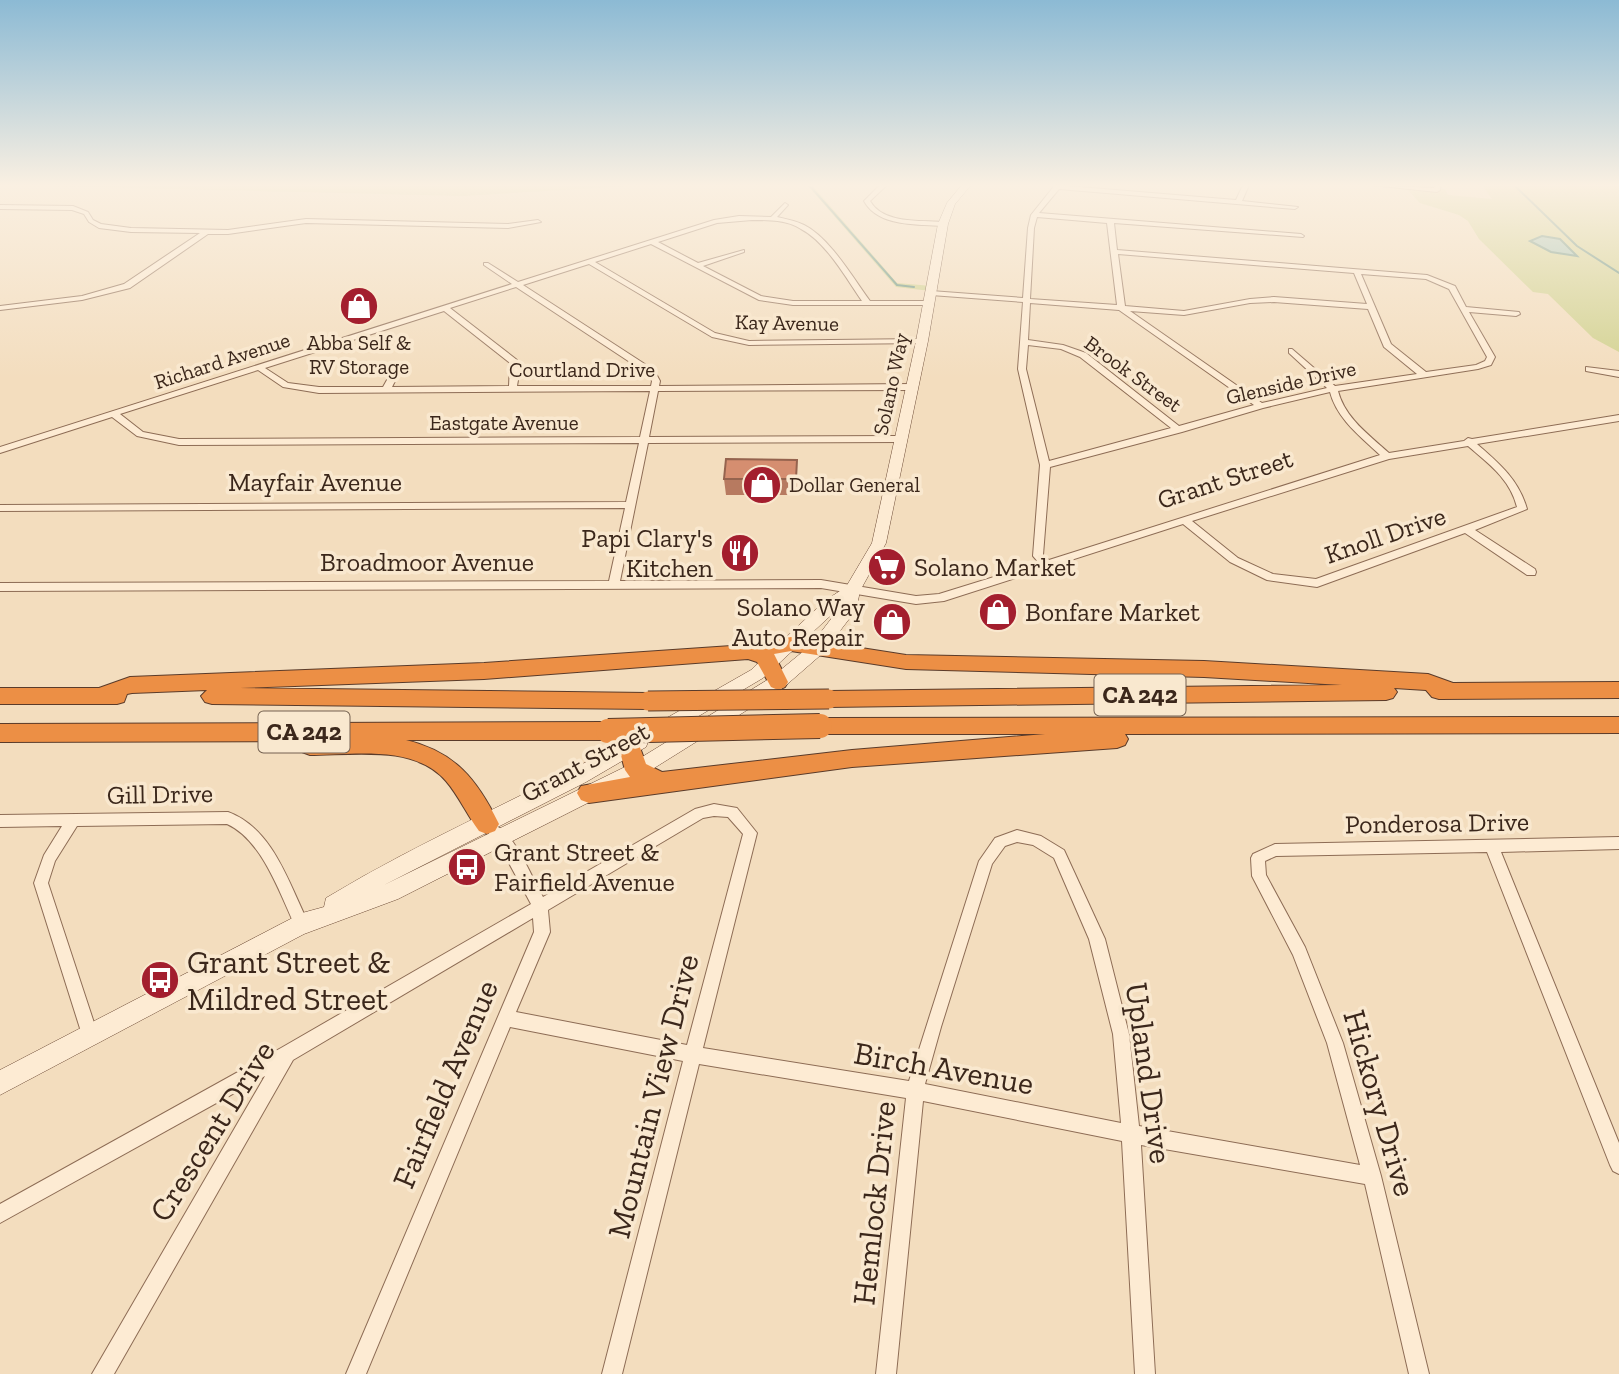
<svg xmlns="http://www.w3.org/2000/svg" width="1619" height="1374" viewBox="0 0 1619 1374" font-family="'Zilla Slab',serif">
	<rect width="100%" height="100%" fill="#f3ddbe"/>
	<path fill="#d2d291" d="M10,185H645L463,196Z
		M807,185H812L897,283L932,286L931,291L896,287Z
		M1482,185H1619V352L1593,338L1548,294L1533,292L1479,239L1468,221L1459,215L1420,203L1406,188C1419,190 1433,187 1445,189L1448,195L1492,199Z"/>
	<path fill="#a2c4b6" stroke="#689383" stroke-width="2" d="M1542,236L1560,239L1577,256L1551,252L1530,241Z"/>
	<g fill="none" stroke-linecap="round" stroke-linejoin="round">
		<path stroke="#689383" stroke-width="2" d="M809,185L897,285L914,287
			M1514,185L1577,246L1619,273"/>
		<g stroke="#8d6c55" stroke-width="2">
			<path id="street" d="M880,185H887L870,201C883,224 920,220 943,222L946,224L943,226C917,224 878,227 864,201Z
				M1055,185L1236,200L1243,185H1249L1242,201L1298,207L1295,209L1059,189L1039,213L1301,234L1304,236L1303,237L1114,223L1117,250L1427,275L1455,286L1466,307L1519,312L1520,314L1516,316L1469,312L1495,357L1491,365L1478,369L1338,391C1345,418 1369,435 1389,453L1464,441L1468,438L1472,439L1619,415V421L1477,444C1499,463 1519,480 1527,509L1475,530L1535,569L1536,572L1535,575H1527L1465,533L1317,587L1267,580L1230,562L1183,524L944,601L916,604L821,588L0,591V583L609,581L625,508L0,511V505L626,502L639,443L179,445L137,436L112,417L0,453V447L512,284L484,265V263H488L518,282L714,220L739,216L771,217L785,203L788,205L777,217C786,219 796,221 804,225C830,238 853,278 870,301H929L933,303L929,305H793L759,300L651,244L595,262L715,333L749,341L922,339L926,341L925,343L749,345L712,337L589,264L523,285L654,370L660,381L659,386L912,384L916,387L912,390L658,391L649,437L901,436L906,439L901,442L648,443L620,581L821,580L916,596L939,594L1039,563L1033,556L1040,465L1018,369L1023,302L931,295L927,293L931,291L1023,298L1028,228L1031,215ZM1037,217L1107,223L1117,305L1030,299L1034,228ZM752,220C769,220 787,220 801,229C826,242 846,278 862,301H793L761,296L703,266L744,252V250L698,263L658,242L717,223ZM1118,254L1354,273L1367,304L1274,297L1250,299L1184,311L1125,306ZM1361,274L1426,279L1449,289L1487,357L1485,361L1476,365L1426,372L1391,344ZM516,287L648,374L652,381L651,386H517L519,374L517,360L450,308ZM1274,302L1368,309L1384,347L1417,374L1335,386L1292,349H1289V353L1327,388L1262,403L1130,311L1184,315L1250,303ZM1030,303L1119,310L1254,405L1179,426L1086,353L1063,345L1028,340ZM444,311L510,363L509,386L392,387L399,373L395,370L392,371L383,387H319L288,383L265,368ZM1028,345L1061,349L1080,357L1171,428L1049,461L1026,369ZM258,370L283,387L319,393L650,391L640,437L179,439L143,432L120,414ZM1330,392C1337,419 1361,437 1380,455L1049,560L1043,555L1050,467L1182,432L1263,408ZM1468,446C1489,464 1510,479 1517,507L1316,579L1273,574L1238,558L1192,521L1389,459Z
				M1372,185L1434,188L1435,185H1441L1440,190L1437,192Z
				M0,205L73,206L88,212L93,220L101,224L131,228L228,230L306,219L508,224L538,220L541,222L508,228L306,223L228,234H208L130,288L82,300L0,310V306L82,296L124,284L200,233L131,232L99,228L89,222L84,214L72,210L0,209Z
				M1586,367L1619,371V377L1586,371Z
				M714,804L737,808L757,833L703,1048L909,1081L979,861L995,838L1017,830L1041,836L1064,850L1105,939L1129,1034L1139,1126L1360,1165L1327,1043L1293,955L1252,876L1251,858L1253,854L1275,844L1619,837V849L1501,852L1619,1143V1174L1613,1171L1610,1165L1487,852L1276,856L1265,861L1266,875L1305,947L1343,1043L1381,1176L1429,1374H1409L1365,1184L1141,1145L1155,1374H1135L1122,1141L923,1101L896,1374H876L906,1098L699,1064L622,1374H602L683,1061L510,1027L366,1374H346L534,932L533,918L293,1060L114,1374H92L265,1076L0,1223V1204L281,1048L531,904L503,852L488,832L490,828C495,826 496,825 501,829C518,842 532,878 543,897L695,809ZM714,816L728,817L743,834L687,1045L516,1012L550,932L548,910L703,818ZM1017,842L1033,845L1054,858L1089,939L1113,1034L1121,1123L925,1084L941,1027L992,864L1005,846Z
				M228,812C272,828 288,881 307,920L310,925L307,930L302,932L297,930C281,897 263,840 227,824L77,826L55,861L48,883L98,1035L96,1041L90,1043L84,1041L34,883L44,855L62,826L0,827V815Z"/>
		</g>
		<g stroke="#6f4d38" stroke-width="1">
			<path id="secondary" d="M962,185H971L955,204L948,224L928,341L886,543L860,591L856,610L823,653L784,687L643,775L398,899L304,934L0,1095V1070L302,913L324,907L326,898C425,838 532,794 632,737L639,735L646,737L648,742L646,747L586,782L384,885L629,765L772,677L811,645L841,606L763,678L670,733H658L655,728L658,723L751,670L826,600L846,587L872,543L916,341L938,224L947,203Z"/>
		</g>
		<g stroke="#5a3b2a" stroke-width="2">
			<path id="highway" d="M791,637L906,655L1204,661L1428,674L1453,683L1619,682V698L1439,699L1432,697L1426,690L1394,688L1397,692L1393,698L1386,700L829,707L821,705L818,699L821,693L829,691L1342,685L1204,677L906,669L791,651L774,654L788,682L785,687L778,690L771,687L757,662L748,659L484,679L240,688L648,693L656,695L659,701L656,707L648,709L212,704L205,702L201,696L207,690L132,693L127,694L124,702L117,704H0V688H99L130,677L484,663L746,645Z
				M1619,717V733L1125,734L1128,739L1125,745L1117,748L852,767L589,803L581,800L577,793L581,786L630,777L625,770L619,748L622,742L630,739L638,742L646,764L662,772L852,750L1045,734H820L812,732L809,726L812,720L820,718Z
				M608,722L616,725L619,731L616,737L608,740H406C455,752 477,779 499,824L495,831L487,834L479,831C467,815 459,796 446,781C414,744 353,755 310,755L302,752L299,746L302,741L0,742V724Z"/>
		</g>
		<use href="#street" fill="#fdebd3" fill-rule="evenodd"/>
		<use href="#secondary" fill="#fdebd3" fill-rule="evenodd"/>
		<use href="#highway" fill="#ec8f45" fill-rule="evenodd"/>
		<g stroke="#5a3b2a" stroke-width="21" stroke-linecap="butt">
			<path id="highway-bridge-far1" d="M648,701L829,699"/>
		</g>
		<g stroke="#5a3b2a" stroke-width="26" stroke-linecap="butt">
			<path id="highway-bridge" d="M608,731L820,726"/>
		</g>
		<use href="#highway-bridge-far1" stroke="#ec8f45" stroke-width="19"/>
		<use href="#highway-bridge" stroke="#ec8f45" stroke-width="24"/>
	</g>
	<path fill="#b77a60" d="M797,476L796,495H726L724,479Z"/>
	<path fill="#d58e70" stroke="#95634e" stroke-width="2" d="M726,459L797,460L796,479H724Z"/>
	<linearGradient id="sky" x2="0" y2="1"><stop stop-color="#8cbad4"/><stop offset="0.49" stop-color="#faf0e2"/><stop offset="1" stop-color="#faf0e2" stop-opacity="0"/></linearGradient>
	<rect width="1619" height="378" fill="url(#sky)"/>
	<defs>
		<g id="shop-disc" transform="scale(2.0125)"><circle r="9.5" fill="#a31e2e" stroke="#f9e8cf"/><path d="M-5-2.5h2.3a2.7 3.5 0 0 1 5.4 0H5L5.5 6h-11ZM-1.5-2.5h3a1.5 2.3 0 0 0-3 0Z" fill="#fff"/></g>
		<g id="restaurant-disc" transform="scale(2.0125)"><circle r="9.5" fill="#a31e2e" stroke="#f9e8cf"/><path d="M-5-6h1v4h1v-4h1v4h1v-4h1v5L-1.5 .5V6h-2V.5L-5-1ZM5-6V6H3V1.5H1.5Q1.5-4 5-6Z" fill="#fff"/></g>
		<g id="supermarket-disc" transform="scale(2.0125)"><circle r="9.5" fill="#a31e2e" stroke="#f9e8cf"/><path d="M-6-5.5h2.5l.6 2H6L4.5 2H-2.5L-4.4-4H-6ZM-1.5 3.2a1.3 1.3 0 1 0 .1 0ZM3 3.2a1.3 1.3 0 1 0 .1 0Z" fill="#fff"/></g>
		<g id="bus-disc" transform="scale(2.0125)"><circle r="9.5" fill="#a31e2e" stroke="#f9e8cf"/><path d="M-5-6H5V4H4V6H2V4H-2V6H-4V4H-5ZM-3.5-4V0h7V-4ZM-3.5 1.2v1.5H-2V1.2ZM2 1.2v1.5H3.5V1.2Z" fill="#fff"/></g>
	</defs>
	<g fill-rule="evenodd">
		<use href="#shop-disc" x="359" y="306"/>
		<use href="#shop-disc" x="762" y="485"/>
		<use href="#restaurant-disc" x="740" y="553"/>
		<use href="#supermarket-disc" x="887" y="567"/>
		<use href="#shop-disc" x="998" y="612"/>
		<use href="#shop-disc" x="892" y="622"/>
		<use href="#bus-disc" x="467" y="867"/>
		<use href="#bus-disc" x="160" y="980"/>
	</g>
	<g text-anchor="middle" stroke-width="7" stroke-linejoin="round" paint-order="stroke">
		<g font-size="21" fill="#3b271b" stroke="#f9e8cf">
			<text transform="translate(787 323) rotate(1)" y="7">Kay Avenue</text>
			<text transform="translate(222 361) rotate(-18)" y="7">Richard Avenue</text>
			<text x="582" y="377">Courtland Drive</text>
			<text transform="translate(1133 374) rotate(36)" y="7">Brook Street</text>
			<text transform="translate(1291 383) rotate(-13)" y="7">Glenside Drive</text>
			<text transform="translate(891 384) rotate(-78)" y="7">Solano Way</text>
			<text x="504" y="430">Eastgate Avenue</text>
		</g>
		<g font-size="21" fill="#3b271b" stroke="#f9e8cf">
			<text x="359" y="350">Abba Self &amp;<tspan x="359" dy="24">RV Storage</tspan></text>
			<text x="789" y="492" text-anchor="start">Dollar General</text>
		</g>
		<g fill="#f9e8cf" stroke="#746151" stroke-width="2">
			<rect x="1094.5" y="674.5" width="91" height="41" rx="5"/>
			<rect x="258.5" y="711.5" width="91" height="41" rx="5"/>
		</g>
		<g font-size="24" font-weight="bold" fill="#3b271b">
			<text x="1140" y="703">CA 242</text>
			<text x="304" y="740">CA 242</text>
		</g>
		<g font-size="26" fill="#3b271b" stroke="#f9e8cf">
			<text transform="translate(1225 479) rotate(-18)" y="9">Grant Street</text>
			<text x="315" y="491">Mayfair Avenue</text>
			<text transform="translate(1385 535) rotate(-19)" y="9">Knoll Drive</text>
			<text x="427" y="571">Broadmoor Avenue</text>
			<text transform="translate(585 762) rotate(-28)" y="9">Grant Street</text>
			<text transform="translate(160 794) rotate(-1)" y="9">Gill Drive</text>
			<text transform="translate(1437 823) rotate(-1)" y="9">Ponderosa Drive</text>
		</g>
		<g font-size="26" fill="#3b271b" stroke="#f9e8cf" text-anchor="start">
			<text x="713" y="547" text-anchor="end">Papi Clary's<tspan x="713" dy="30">Kitchen</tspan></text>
			<text x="914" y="576">Solano Market</text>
			<text x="865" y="616" text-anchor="end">Solano Way<tspan x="865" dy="30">Auto Repair</tspan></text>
			<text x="1025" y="621">Bonfare Market</text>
			<text x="494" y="861">Grant Street &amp;<tspan x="494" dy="30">Fairfield Avenue</tspan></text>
		</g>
		<g font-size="32" fill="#3b271b" stroke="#f9e8cf" text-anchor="start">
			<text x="187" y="973">Grant Street &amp;<tspan x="187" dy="37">Mildred Street</tspan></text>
		</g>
		<g font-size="32" fill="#3b271b" stroke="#f9e8cf">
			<text transform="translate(944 1068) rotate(10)" y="11">Birch Avenue</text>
			<text transform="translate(1149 1073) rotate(82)" y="11">Upland Drive</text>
			<text transform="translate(445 1084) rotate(-67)" y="11">Fairfield Avenue</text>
			<text transform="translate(653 1096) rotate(-76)" y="11">Mountain View Drive</text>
			<text transform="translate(1380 1103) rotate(74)" y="11">Hickory Drive</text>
			<text transform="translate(212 1131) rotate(-58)" y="11">Crescent Drive</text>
			<text transform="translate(874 1203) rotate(-84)" y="11">Hemlock Drive</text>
		</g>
	</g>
</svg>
